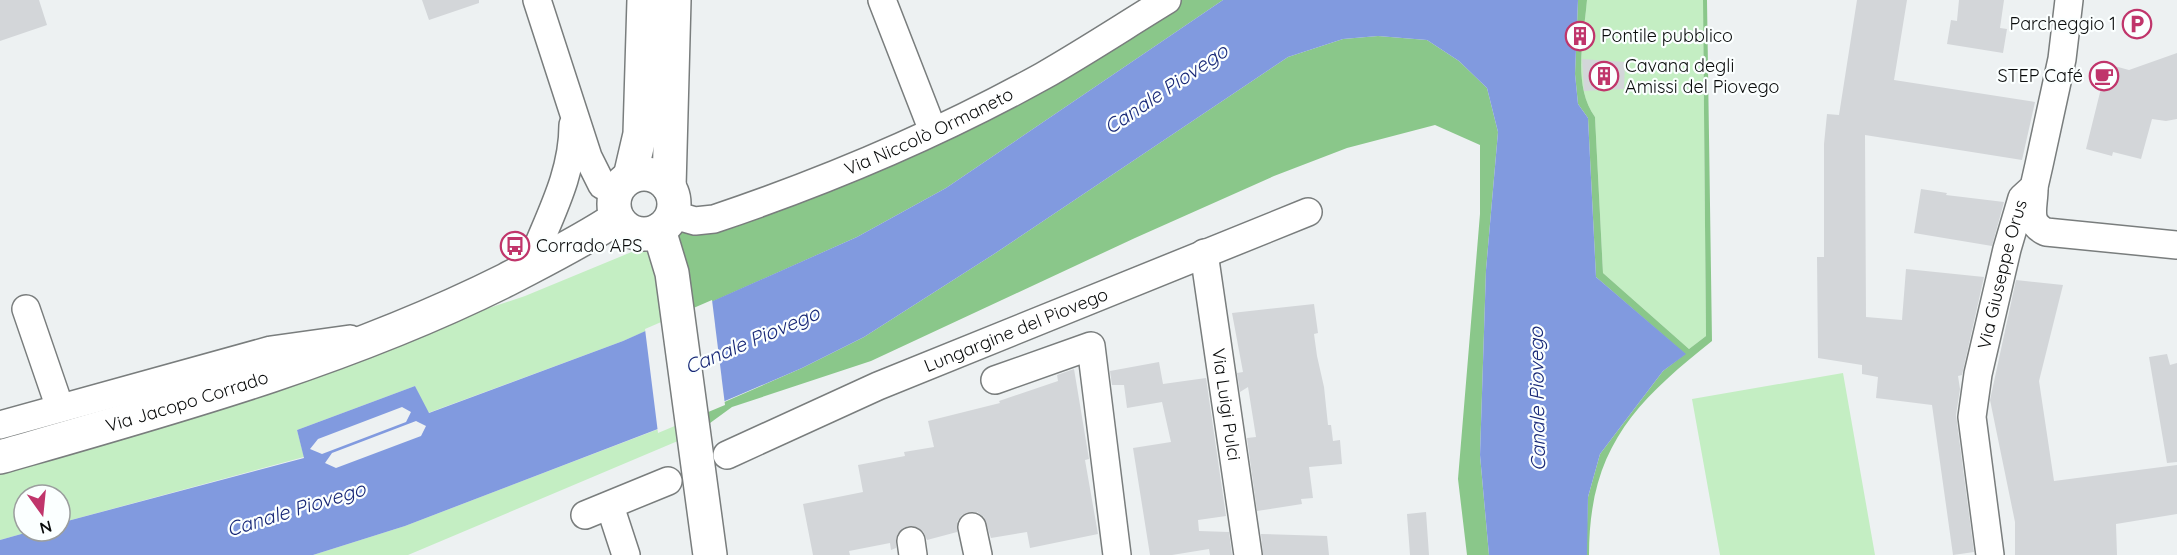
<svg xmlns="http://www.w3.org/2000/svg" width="2177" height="555" viewBox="0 0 2177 555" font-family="Quicksand,sans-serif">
	<rect width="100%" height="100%" fill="#edf1f2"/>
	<path fill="#c4eec3" d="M1587,0H1703L1706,336L1689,349L1603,273L1595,117C1572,85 1584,37 1587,0Z
		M668,237L676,318L623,341L428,413L415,386L297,430L304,457L60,523V495H24V531H32L0,540V470L525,296Z
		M1843,373L1875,555H1720L1692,399Z
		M690,417L692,435L408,555H313L405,526Z"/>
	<path fill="#8ac78a" d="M1159,0H1223L946,188L857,237L676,318L668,237L1044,71Z
		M1578,0H1587C1584,37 1572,85 1595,117L1603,273L1689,349L1706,336L1703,0H1707L1712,341C1634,403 1589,449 1589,555H1587L1586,551L1588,497L1600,454L1663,371L1685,354L1596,277L1588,118L1578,104L1575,74Z
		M1378,36L1427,40L1459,61L1487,88L1498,132L1486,270L1480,455L1489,555H1467L1458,479L1480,214V145L1435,125L1347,148L1274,176L1135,238L871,361L732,407L695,434L690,417L802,368L864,337L994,254L1288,57L1343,39Z"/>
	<path fill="#819adf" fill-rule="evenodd" d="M1223,0H1578L1575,74L1578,104L1588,118L1596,277L1686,354L1663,371L1600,454L1588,497L1587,555H1489L1480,455L1486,270L1498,132L1487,88L1459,61L1427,40L1378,36L1343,39L1288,57L994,254L864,337L802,368L676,422L405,526L313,555H0V540L32,531H60V523L304,458L297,430L415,386L429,413L623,341L857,237L946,188ZM402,407L411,412L406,422L322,454L310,449L318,439ZM416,421L426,426L421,436L336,468L325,463L332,453Z"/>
	<path fill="#edf1f2" d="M712,300L725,405L658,433L645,329Z"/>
	<path fill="#d3d6d9" d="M0,0H39L47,25L0,41Z
		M422,0H479V3L429,20Z
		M1857,0H1907L1894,80L2035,102L2022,160L1865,135L1866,317L1902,320L1906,269L1984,277L1962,375L1958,376L1960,389L1956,415L1974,552L1953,555L1932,405L1876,398L1878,377L1862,374V365L1818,358L1817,257H1824V144L1827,114L1839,115Z
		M1959,0H2004L2000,28L2007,29L2003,53L1947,44L1951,20L1957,21Z
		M2177,53V119L2166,121L2152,119L2141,159L2113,152L2112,156L2086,149L2107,64L2129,70Z
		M1582,59L1625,62L1624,89L1584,91Z
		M1921,189L1947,193L1946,195L2004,202L1992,246L1914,233Z
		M2016,280L2063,285L2039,381L2054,481L2177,465V514L2116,524L2117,555H2015V522L1990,400Z
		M1314,304L1318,333L1314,334L1317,356L1324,387L1328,425H1331L1333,441L1340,440L1342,464L1309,467L1313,498L1301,499L1302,504L1257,511L1247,438L1256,437L1248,387L1240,392L1237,373L1243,372L1232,313Z
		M2167,354L2170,365L2177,363V462L2167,463L2149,357Z
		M1159,362L1163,384L1206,378L1226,516L1198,520L1199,531L1229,532L1232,555H1210L1209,549L1172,555H1150L1133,448L1171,442L1162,402L1127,408L1124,385H1112L1110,371Z
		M1074,369L1089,459L1085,460L1098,534L1030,548L1027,532L991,538L984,517L977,512H969L962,515L957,522V532L927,540L923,531L908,526L897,535L896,548L891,550L890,543L849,551L850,555H813L803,504L863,492L858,465L905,456L904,452L934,447L928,421L1000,403L999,401L1058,381L1057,375Z
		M1426,512L1429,555H1410L1407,514Z
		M1261,534L1327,536L1329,555H1263Z"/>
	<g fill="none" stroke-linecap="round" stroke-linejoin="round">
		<g stroke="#797d7d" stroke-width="30">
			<g id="minor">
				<path d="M537,0L588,157L602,185L616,192"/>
				<path d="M882,0L933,131"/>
				<path d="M2034,189C2034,207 2026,223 2046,232L2177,245"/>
				<path id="s1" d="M674,215L695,221L714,219C827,181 940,133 1043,76C1085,52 1126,25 1167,0"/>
				<path id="s2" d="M1204,253L1248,555"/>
				<path d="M529,268C547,220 573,177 573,125"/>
				<path d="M26,309L60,408"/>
				<path d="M995,380L1091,346L1117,555"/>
				<path d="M0,425L271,350L350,339"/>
				<path id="s3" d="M727,455L878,386L1308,212"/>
				<path d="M610,506L626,555"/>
				<path d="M585,515L668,481"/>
				<path d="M972,527L978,555"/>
				<path d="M911,541L913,555"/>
				<path id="s4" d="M1990,555L1972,417L1978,374L2007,249L2022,198L2034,187L2039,165L2062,59L2069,0"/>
			</g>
		</g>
		<g stroke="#797d7d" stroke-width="36">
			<g id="major">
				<circle cx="644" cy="204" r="30"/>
				<path d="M630,177L640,134L644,0"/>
				<path d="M669,187L674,0"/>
				<path d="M659,230L672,273L710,555"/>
				<path id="s5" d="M0,457C171,408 346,360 506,280C544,260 581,242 617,218"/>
			</g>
		</g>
		<use href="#minor" stroke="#fff" stroke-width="27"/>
		<use href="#major" stroke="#fff" stroke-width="33"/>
	</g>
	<defs>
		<g id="parking-ring" transform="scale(1.5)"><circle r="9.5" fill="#fbffff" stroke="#c0356b" stroke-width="1.5"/><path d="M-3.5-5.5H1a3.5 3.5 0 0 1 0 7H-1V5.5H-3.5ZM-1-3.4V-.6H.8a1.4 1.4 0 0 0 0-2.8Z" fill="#c0356b"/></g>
		<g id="building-ring" transform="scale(1.5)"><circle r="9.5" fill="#fbffff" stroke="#c0356b" stroke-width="1.5"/><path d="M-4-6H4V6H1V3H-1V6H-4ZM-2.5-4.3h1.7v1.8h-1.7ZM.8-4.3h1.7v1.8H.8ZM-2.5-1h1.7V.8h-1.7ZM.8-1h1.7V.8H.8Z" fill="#c0356b"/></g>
		<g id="cafe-ring" transform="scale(1.5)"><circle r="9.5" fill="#fbffff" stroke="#c0356b" stroke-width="1.5"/><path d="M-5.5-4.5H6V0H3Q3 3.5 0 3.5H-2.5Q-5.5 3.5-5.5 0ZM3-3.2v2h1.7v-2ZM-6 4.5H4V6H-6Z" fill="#c0356b"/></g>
		<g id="bus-ring" transform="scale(1.5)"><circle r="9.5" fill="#fbffff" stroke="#c0356b" stroke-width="1.5"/><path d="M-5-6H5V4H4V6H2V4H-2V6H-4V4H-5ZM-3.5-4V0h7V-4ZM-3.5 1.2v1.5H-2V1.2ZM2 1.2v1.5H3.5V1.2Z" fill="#c0356b"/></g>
	</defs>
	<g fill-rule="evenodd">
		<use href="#parking-ring" x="2137" y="24"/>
		<use href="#building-ring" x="1580" y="36"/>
		<use href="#building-ring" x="1604" y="76"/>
		<use href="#cafe-ring" x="2104" y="76"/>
		<use href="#bus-ring" x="515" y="246"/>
	</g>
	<g text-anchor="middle" stroke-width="4.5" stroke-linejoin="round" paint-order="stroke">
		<g font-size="18" fill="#0a0c0c" stroke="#fbffff" text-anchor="start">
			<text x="2116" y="30" text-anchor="end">Parcheggio 1</text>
			<text x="1601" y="42">Pontile pubblico</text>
			<text x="1625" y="72">Cavana degli<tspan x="1625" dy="21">Amissi del Piovego</tspan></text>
			<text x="2083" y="82" text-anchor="end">STEP Café</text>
			<text x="536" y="252">Corrado APS</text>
		</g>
		<g font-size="18" fill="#0a0c0c" stroke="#fbffff">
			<text dy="6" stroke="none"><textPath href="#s1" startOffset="273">Via Niccolò Ormaneto</textPath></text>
			<text dy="6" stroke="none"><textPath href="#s4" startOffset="285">Via Giuseppe Orus</textPath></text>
			<text dy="6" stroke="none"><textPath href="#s3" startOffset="315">Lungargine del Piovego</textPath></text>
			<text dy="6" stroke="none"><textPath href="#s5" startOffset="195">Via Jacopo Corrado</textPath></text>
			<text dy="6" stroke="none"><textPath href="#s2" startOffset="153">Via Luigi Pulci</textPath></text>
		</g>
		<g font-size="20" font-style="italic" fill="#182877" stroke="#fbffff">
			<text transform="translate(1166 89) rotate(-34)" y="7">Canale Piovego</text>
			<text transform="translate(752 340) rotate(-23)" y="7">Canale Piovego</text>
			<text transform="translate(1537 399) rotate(-91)" y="7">Canale Piovego</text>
			<text transform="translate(296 509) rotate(-17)" y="7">Canale Piovego</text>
		</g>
	</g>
	<g transform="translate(42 513) rotate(165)"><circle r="28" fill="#fbffff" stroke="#9b9e9e" stroke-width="1.5"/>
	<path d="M0-4.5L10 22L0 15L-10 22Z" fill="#c0356b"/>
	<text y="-9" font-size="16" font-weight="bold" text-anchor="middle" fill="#0a0c0c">N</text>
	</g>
</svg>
